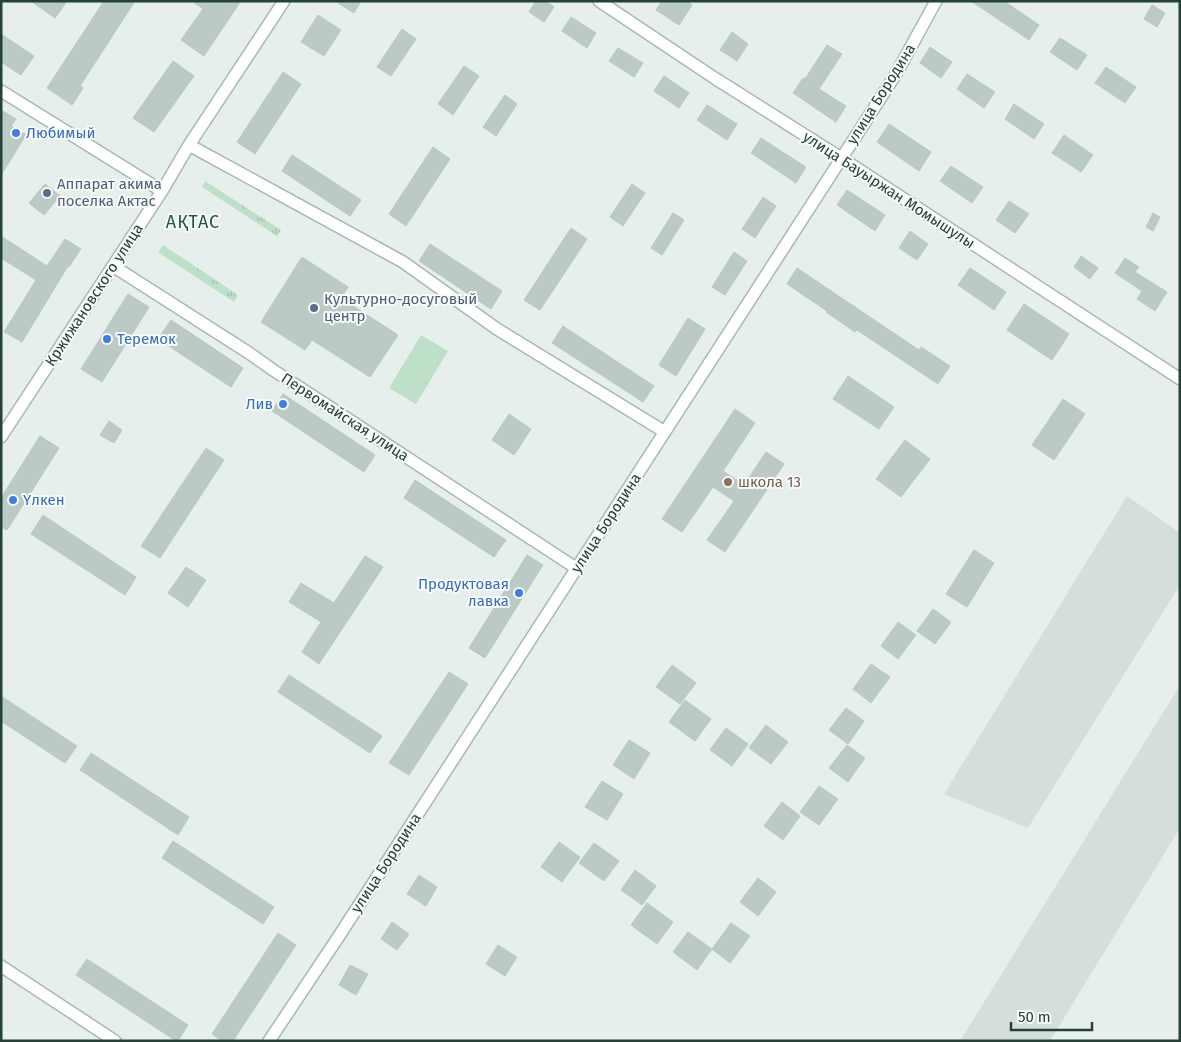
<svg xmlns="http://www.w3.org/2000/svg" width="1181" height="1042" viewBox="0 0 1181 1042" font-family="'Fira Sans',sans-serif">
	<defs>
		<pattern id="grass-tufts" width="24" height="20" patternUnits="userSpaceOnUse" patternTransform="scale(1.25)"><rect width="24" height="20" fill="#bfe0c8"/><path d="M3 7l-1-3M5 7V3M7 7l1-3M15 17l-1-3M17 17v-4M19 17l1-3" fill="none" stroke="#a4c1ad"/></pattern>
	</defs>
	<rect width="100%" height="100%" fill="#e6efeb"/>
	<path fill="#d4dfda" d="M1127,496L1180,533V585L1028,828L944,794Z
		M1180,685V828L1050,1041H960Z"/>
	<path fill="url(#grass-tufts)" d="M205,181L281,230L277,236L202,187Z
		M163,245L238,295L234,302L158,252Z"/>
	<path fill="#bfe0c8" d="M421,335L448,351L416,404L389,388Z"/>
	<path fill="#bbcac4" stroke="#b8c9c2" d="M31,1H67L55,18Z
		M104,1H135L80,86L83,88L72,105L47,88Z
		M192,1H241L204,56L181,40L203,9Z
		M335,1H361L354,13Z
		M536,1H546L554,7L544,22L529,12Z
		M662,1H687L692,5L679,25L656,10Z
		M971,1H1004L1039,25L1029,40Z
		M1152,5L1165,13L1157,27L1144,19Z
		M318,15L341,30L324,56L301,42Z
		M571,17L596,33L587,48L562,31Z
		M402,29L416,39L391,76L377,67Z
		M732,32L748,44L737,61L720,50Z
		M1,34L34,56L21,75L1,62Z
		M1060,38L1087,55L1077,70L1050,52Z
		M827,45L842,54L819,89L846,106L836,122L793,93L803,78L805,79Z
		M930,47L952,62L941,78L920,63Z
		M618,48L643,63L634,77L609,61Z
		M173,61L194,76L154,132L133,118Z
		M464,66L479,76L453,115L438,104Z
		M1106,67L1136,87L1125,103L1095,83Z
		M283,72L301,84L255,154L237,142Z
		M967,74L995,92L984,108L957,89Z
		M664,76L689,93L679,108L654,91Z
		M505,95L517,104L496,136L483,127Z
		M1014,104L1044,124L1034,139L1005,119Z
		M707,105L737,124L727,140L697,120Z
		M1,110L16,119L11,126L26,135L1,175Z
		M889,124L931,152L919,171L877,142Z
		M1064,135L1093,155L1081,172L1052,153Z
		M761,138L806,167L796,183L751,153Z
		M433,147L450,159L406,226L389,214Z
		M292,155L361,200L350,216L282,171Z
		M951,166L983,187L972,203L940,181Z
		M45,184L60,196L44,215L29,203Z
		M632,184L645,193L623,226L610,217Z
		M847,190L885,215L875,231L837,205Z
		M763,197L776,206L755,238L742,229Z
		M1009,201L1029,214L1015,233L996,220Z
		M673,213L684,220L662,255L651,248Z
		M1153,213L1160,217L1153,231L1146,227Z
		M571,228L587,239L540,310L524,300Z
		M910,231L928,244L917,260L899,248Z
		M1,236L47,266L65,239L81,249L69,267L68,266L22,342L4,332L36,280L1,258Z
		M430,244L502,291L491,309L419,261Z
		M734,252L747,261L725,295L712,287Z
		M1081,256L1098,268L1090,279L1074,267Z
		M302,257L348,287L341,298L398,335L370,377L312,340L305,350L261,322Z
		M1125,258L1139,267L1135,272L1167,292L1155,311L1137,299L1142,291L1115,273Z
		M797,268L919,350L921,347L950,366L938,384L857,330L855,332L826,312L827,311L787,284Z
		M970,268L1006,292L994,310L958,285Z
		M128,294L149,307L102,382L81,369Z
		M1024,304L1069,334L1052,360L1007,330Z
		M688,318L705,329L676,376L659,365Z
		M171,320L243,368L231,387L158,339Z
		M563,326L654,386L643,402L552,343Z
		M848,376L894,407L879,429L833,399Z
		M283,394L375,455L364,472L272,411Z
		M1063,399L1085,414L1054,460L1032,445Z
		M735,409L755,423L723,471L744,485L766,452L784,464L725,552L707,540L734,501L713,487L682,532L662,519Z
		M509,414L531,429L514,455L492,440Z
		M109,421L122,430L114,443L100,435Z
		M40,436L59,448L7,530L1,527V498Z
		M905,440L930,459L901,497L876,479Z
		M206,448L224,460L160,558L141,546Z
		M415,480L506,540L494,557L404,498Z
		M43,515L136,577L125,595L31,534Z
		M974,550L994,563L967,607L946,594Z
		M527,555L543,565L485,658L469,648Z
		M365,556L383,567L319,664L302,652L321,622L289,602L301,583L334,603Z
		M186,567L206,580L188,607L168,593Z
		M933,609L951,622L935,644L917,631Z
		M898,622L916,635L898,659L881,646Z
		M871,664L890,677L871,703L853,689Z
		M672,665L696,683L680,704L656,687Z
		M449,672L468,684L409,775L389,763Z
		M289,675L382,736L370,753L278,692Z
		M1,696L77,746L65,763L1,721Z
		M685,700L711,719L695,741L669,722Z
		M846,708L864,721L848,744L829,730Z
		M766,725L788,742L771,764L749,748Z
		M726,728L748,744L732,766L710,750Z
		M629,740L650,753L634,779L613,765Z
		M847,745L865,758L848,782L829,768Z
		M91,753L189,817L178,835L80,770Z
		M602,781L623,794L607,820L585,807Z
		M819,786L838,799L819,825L800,812Z
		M782,802L800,816L783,840L764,826Z
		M173,841L274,907L263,924L162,858Z
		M559,842L580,857L562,882L541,867Z
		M594,843L619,861L604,881L579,863Z
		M635,870L656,886L642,905L621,890Z
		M419,875L437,887L426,906L407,894Z
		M758,878L776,892L758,916L740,902Z
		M647,903L673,922L657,944L631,925Z
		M392,922L409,934L397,950L381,939Z
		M731,923L750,936L730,963L712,949Z
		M688,932L712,949L697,970L673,952Z
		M278,933L296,945L233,1041H222L212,1034Z
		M498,945L517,957L505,976L486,964Z
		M87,959L188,1025L178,1041H176L76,975Z
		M350,965L368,974L356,995L339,985Z"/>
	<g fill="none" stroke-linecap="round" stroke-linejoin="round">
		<g stroke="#a8b8b2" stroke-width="14">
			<path id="minor" d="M599,1L716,79L841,158L1180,379
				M1,91L162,191
				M189,145L403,262L497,329L665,432
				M113,266L249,353L273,370L576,568
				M1,437L162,191L189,145L284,1
				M1,966L115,1041
				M269,1041L339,936L896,74L936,1"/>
		</g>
		<use href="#minor" stroke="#fff" stroke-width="11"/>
	</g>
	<g fill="#3f7fe0" stroke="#f7fbf9" stroke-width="2">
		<circle cx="16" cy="133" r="5"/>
		<circle cx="107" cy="339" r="5"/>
		<circle cx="283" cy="404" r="5"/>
		<circle cx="13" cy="500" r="5"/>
		<circle cx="519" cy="593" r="5"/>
	</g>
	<g fill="#5c6f8a" stroke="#f7fbf9" stroke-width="2">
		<circle cx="47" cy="193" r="5"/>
		<circle cx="314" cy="308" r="5"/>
	</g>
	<circle fill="#8d6e63" stroke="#f7fbf9" stroke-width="2" cx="728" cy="482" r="5"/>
	<g text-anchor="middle" stroke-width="4" stroke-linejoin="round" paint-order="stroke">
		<g font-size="15" fill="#24423a" stroke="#f7fbf9">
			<text transform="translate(881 94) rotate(-58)" y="5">улица Бородина</text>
			<text transform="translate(889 190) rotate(33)" y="5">улица Бауыржан Момышулы</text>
			<text transform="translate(94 295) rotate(-57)" y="5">Кржижановского улица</text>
			<text transform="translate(345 417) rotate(33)" y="5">Первомайская улица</text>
			<text transform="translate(606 523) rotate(-57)" y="5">улица Бородина</text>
			<text transform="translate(386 863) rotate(-57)" y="5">улица Бородина</text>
		</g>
		<g font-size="15" fill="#366cbe" stroke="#f7fbf9" text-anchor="start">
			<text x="26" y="138">Любимый</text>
			<text x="117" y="344">Теремок</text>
			<text x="273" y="409" text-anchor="end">Лив</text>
			<text x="23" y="505">Yлкен</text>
			<text x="509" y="589" text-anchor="end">Продуктовая<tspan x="509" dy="17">лавка</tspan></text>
		</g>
		<g font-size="15" fill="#4e5e75" stroke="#f7fbf9" text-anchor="start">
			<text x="57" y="189">Аппарат акима<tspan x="57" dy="17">поселка Актас</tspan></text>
			<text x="324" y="304">Культурно-досуговый<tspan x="324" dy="17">центр</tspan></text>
		</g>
		<g font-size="15" fill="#785e54" stroke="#f7fbf9" text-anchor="start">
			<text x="738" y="487">школа 13</text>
		</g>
		<g font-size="18" letter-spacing="1" fill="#1f5548" stroke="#f7fbf9">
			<text x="193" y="228">АҚТАС</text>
		</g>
	</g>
	<rect width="1181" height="1042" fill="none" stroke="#24423a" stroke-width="5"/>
	<path d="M1011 1022v8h81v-8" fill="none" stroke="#24423a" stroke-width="2.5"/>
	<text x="1018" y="1022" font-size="15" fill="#24423a" stroke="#f7fbf9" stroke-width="4" paint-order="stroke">50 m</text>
</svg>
